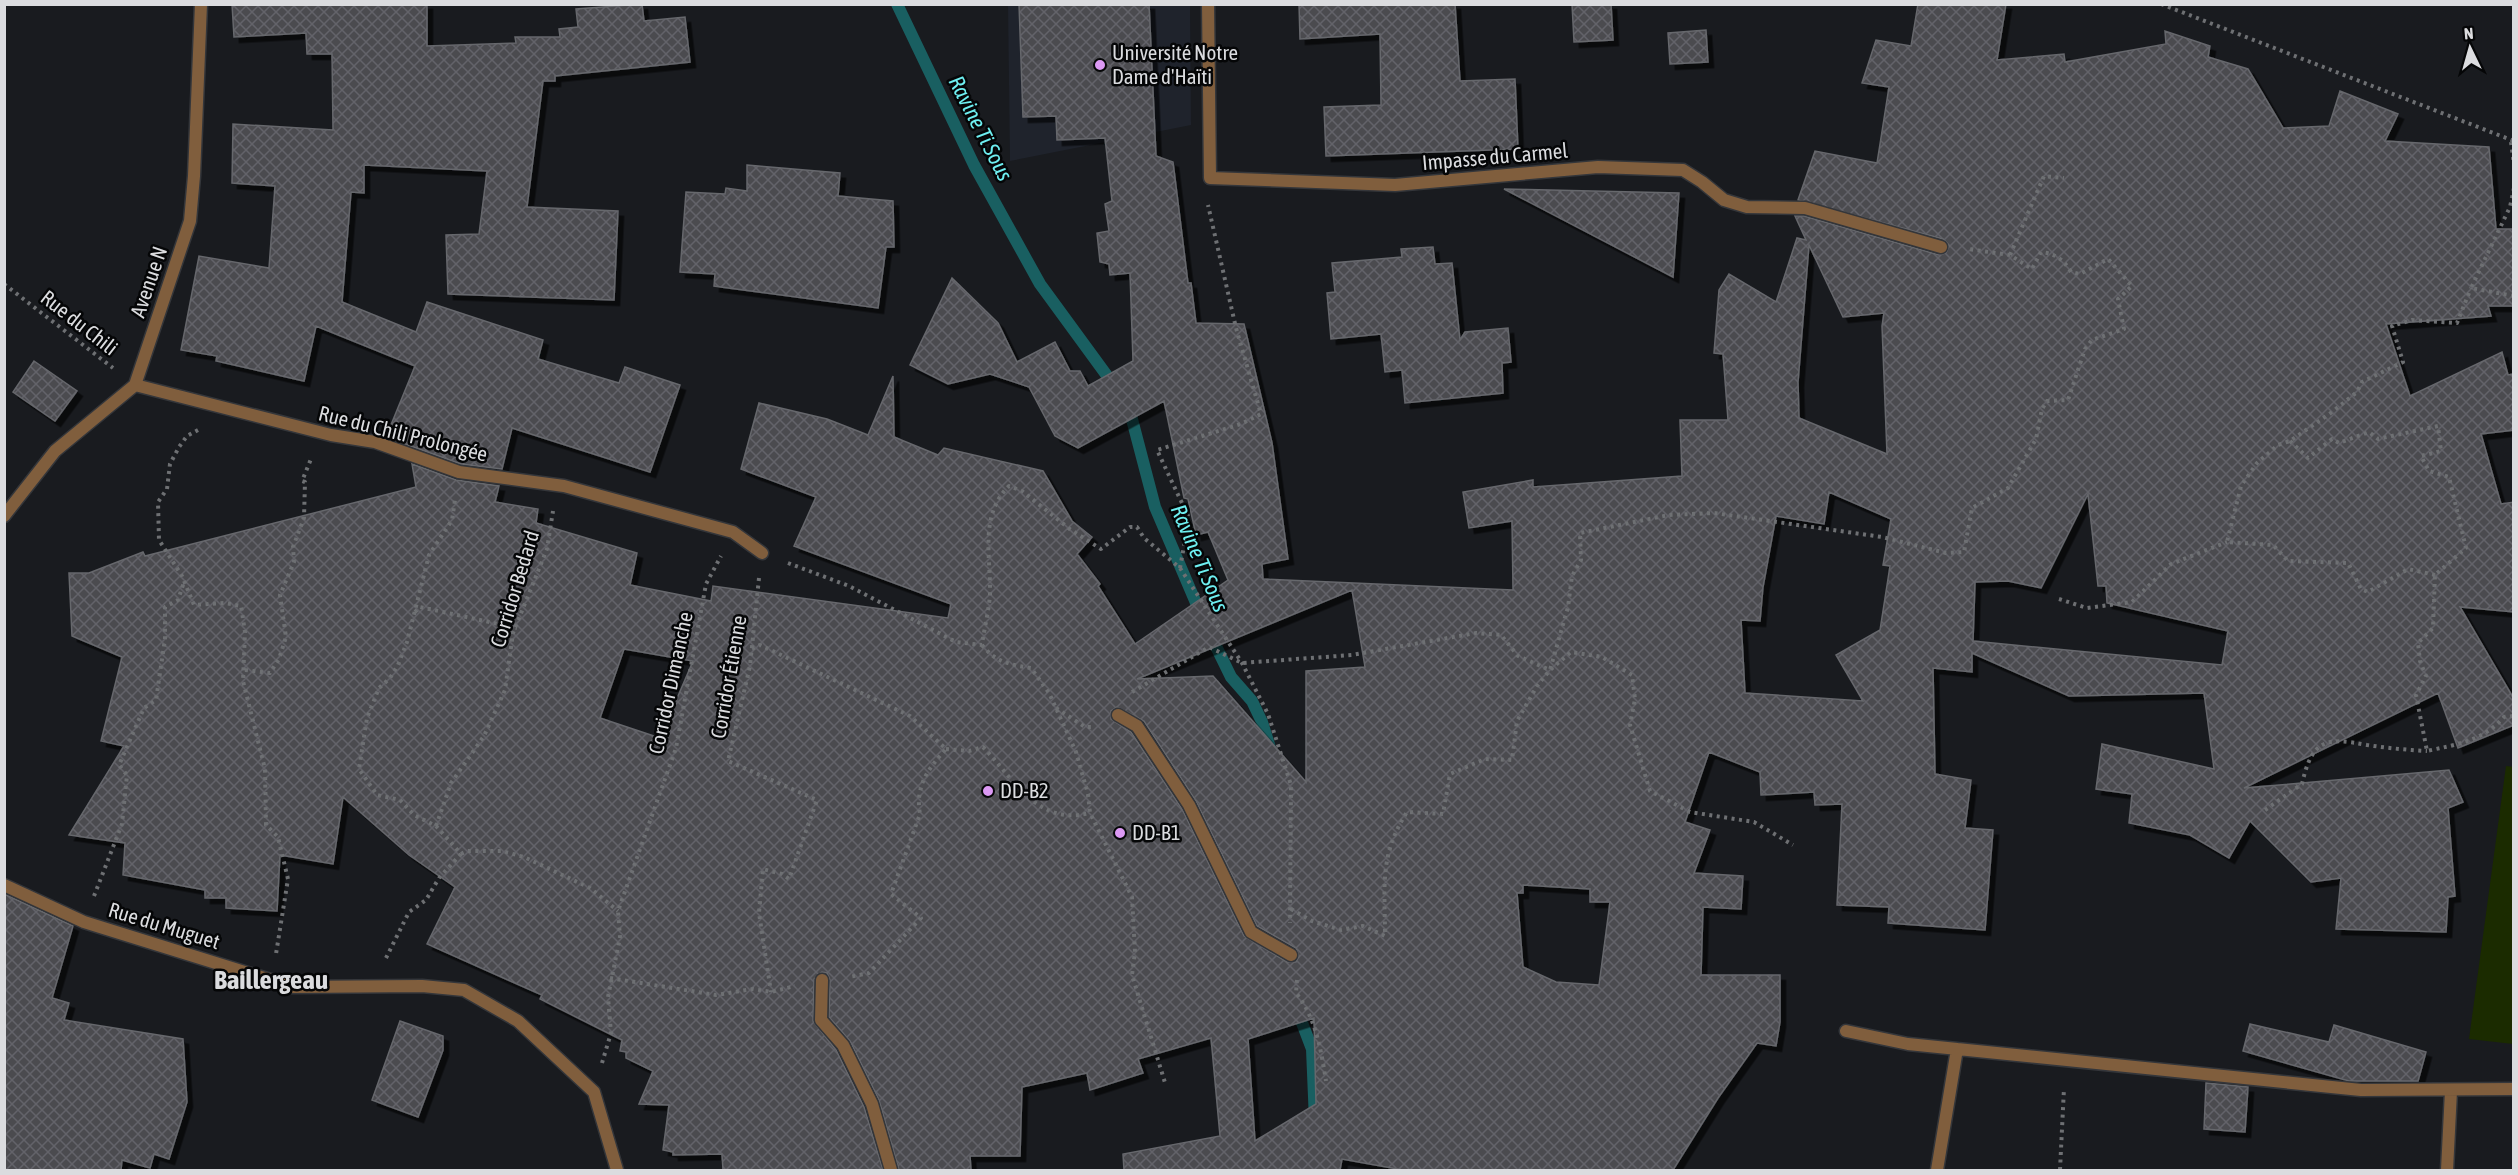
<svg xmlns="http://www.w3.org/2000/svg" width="2518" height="1175" viewBox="0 0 2518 1175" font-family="'Asap Condensed',sans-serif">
	<defs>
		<pattern id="building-cross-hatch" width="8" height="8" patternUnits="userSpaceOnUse" patternTransform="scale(1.5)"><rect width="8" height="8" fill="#4b4b50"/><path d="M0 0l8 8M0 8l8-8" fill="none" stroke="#646469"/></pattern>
		<filter id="shadow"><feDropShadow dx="5.5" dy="5.5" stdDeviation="0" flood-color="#0009"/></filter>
	</defs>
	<rect width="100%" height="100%" fill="#191b1f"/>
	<path fill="#1f232c" d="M1008,5H1190L1191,125L1010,161Z"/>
	<path fill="#1b2b00" d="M2506,766L2514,767L2513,1044L2469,1039Z"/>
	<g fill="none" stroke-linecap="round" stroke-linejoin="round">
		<path stroke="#195f61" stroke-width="12" d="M897,4L974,165L1040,284L1116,388
			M1128,404L1155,507L1202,617
			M1209,632L1231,677L1252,701L1262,722L1271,751
			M1296,1007L1312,1049L1315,1121"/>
	</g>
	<path fill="url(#building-cross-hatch)" stroke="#66676c" stroke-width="1.5" fill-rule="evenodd" filter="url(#shadow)" d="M232,4H427V46L516,43L515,37H560L559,29L578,27L576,9L642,4L644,21L685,17L690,62L555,76V81H543L527,207L618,211L614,300L448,294L446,235L479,234L487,171L364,165V193L351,192L342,302L416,332L427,302L543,340L538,359L619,383L625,367L680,385L650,472L512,428L502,469L461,464L386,437L415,366L316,326L304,381L216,361L217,356L181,350L199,256L269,268L275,186L232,183L233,124L333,130L332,54H307L306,33L234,37Z
		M1019,4H1149L1156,156L1173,162L1188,283H1191L1196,323L1244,324L1272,443L1288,559L1262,564L1263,579L1513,590L1512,521L1469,528L1463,492L1533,480V487L1682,476L1680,420H1728L1723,354L1714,353L1719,290L1729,274L1776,302L1797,238L1806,240L1795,216H1804L1939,255L1946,253L1949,246L1943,239L1798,200L1815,151L1877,163L1889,87L1862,83L1876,40L1911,46L1918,4H2006L1997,60L2064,54L2065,62L2166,44L2165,31L2210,46L2208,57L2248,69L2283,128L2329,126L2340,91L2398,114L2385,141L2489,147L2496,229H2514V306H2488L2491,316L2386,324L2410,396L2502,352L2508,375L2514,374V430L2481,434L2501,504L2514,502V612L2460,607L2514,699V725L2458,748L2438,693L2244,788L2449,770L2463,802L2448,808L2455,896L2448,897L2446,932L2336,929L2341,878L2311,882L2250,821L2229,858L2190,835L2129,823L2132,794L2096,789L2102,744L2214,769L2204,693L2069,696L1972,653V672L1933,668L1935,774L1971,780L1965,828L1993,830L1985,930L1888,923L1889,907L1837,905L1842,804L1815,805L1814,792L1761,795L1760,772L1709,752L1685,822L1710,830L1694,873L1743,876L1741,909L1703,907L1701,975H1780V1022L1776,1046L1757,1043L1718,1098L1673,1170H1403L1342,1159L1340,1170H1124L1123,1154L1220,1136L1211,1038L1138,1059L1143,1073L1090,1090L1087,1073L1022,1087L1020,1156H970L971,1170H899L879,1100L850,1041L829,1017L830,980L827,973L822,972L814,979L813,1021L836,1050L864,1107L883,1170H723L722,1154L673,1155V1152L663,1150L669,1105L639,1104L653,1071L626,1058V1052L620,1051L622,1040L540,999L542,995L427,944L455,887L409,855L343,797L333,864L280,855L277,911L226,908V898H205V890L123,875L125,843L69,835L124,746L101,741L122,657L72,636L69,573H89L143,552L145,556L416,487L412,464L456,480L499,486L495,502L538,509L536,523L637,553L630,585L711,601L713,586L948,618L951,604L794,546L816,497L741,469L759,403L827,419L868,435L893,376L894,437L938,455L944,448L1043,471L1072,521L1092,537L1077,554L1100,584L1098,586L1135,644L1228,580L1208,532L1196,535L1188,499L1184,498L1164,401L1078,448L1055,436L1029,387L990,374L948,384L910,365L952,278L998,323L1017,362L1055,342L1070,371H1080L1088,386L1133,361L1130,273L1110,275L1109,264L1100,262L1097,233L1109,231L1105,204L1112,201L1105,138L1057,140L1056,116L1023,117ZM1809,245L1843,317L1884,313L1882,326L1887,454L1799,418L1798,382ZM1829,492L1891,519L1883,565L1890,566L1880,630L1836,655L1863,701L1745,693L1741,620L1760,621L1763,587L1776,516L1824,524ZM2088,494L2098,586H2106L2107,603L2228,631L2222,665L1973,641L1975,582L2008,581L2041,588ZM1352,590L1365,667L1306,671V782L1213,676L1137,679ZM624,649L693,661L660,738L600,718ZM1117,707L1144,721L1196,801L1257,926L1296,948L1299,956L1296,962H1287L1244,936L1182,809L1131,732L1111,719V711ZM1523,885L1590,889V902H1610L1599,985L1556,982L1523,967L1517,893H1523ZM1314,1018L1316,1104L1255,1141L1248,1039Z
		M1299,4H1455L1460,81L1515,79L1518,149L1326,156L1324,107L1381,105L1380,34L1300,39Z
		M1572,4H1611L1613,40L1574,42Z
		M1706,30L1708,62L1670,64L1668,33Z
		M747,165L840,173L838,196L893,201L894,247H886L878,308L714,286L715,274L680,272L686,192L725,194L726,188L747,191Z
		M1504,189L1679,193L1673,277Z
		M1433,247L1435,264L1452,263L1460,340L1465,332L1508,328L1511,362L1502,363L1503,393L1405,403L1402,370L1385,372L1381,334L1331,339L1327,293L1335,292L1332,263L1402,257L1401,249Z
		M34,361L77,391L55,421L13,392Z
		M4,894L73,926L52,998L69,1003L64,1020L183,1039L187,1102L169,1159L154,1154L150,1168L122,1160L121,1170H4Z
		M400,1021L443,1036V1050L418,1117L372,1100Z
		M2250,1024L2329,1042L2334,1025L2426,1052L2418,1081H2349L2243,1051Z
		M2206,1083L2248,1087L2245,1132L2204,1129Z"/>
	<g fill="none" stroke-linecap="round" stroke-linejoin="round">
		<g stroke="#34363a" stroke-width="15">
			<path id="street" d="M1208,4L1210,178L1395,185L1598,167L1683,170L1702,182L1724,200L1747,207L1805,208L1941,247
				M135,385L331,435L375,442L459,472L564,486L733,532L762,553
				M4,516L55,451L135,385L190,221L194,176L201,4
				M1118,715L1137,726L1189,805L1251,932L1291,955
				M4,885L84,922L293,987L422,986L464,990L518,1021L594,1092L617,1170
				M822,980L821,1020L843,1045L872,1104L891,1170
				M1846,1031L1908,1044L2361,1090L2514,1089
				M1937,1170L1957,1049
				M2447,1170L2451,1091"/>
		</g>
		<path stroke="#6e7073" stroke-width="4" stroke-dasharray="3 4.5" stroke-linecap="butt" d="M2161,4L2514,141
			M2511,142L2514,165
			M2514,188L2510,207L2471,288L2514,296
			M2010,255L2044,176L2064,178
			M4,284L113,368
			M198,430L187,436L179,447L170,464L167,489L158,502L159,540L182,576L194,605L225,603L241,606L245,632L243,681L265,769L266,825L278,837L288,879L276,954
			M2290,441L2308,458L2332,439L2339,443L2369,432L2378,439L2438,426L2441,451L2421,456L2429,471L2449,477L2466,548L2435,575L2433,628L2418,643L2420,661L2426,676L2416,695L2427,751C2458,744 2483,741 2504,717L2514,716
			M788,563L849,586L956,642L982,645C984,629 989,611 990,594C991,557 979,515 1009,486L1022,491L1071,530L1101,549L1130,527H1137L1144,538L1180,568L1189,518L1157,450L1241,424L1261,414L1236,328L1208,205
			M1180,568L1242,663L1268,714L1291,785L1290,923
			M2435,575L2408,569L2368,592L2361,589L2348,563L2288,561L2273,545L2227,542L2241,486L2257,463L2278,445L2290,441L2332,412L2357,392L2362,382L2403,362L2392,326L2412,320L2457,323L2471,288
			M759,578L750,666L728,761L817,800L789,879L782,874L763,869L759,913L771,992
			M2059,599L2087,608L2132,602L2171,564L2227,542
			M415,612L420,607L517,628
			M982,645C995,662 1011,665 1031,668L1049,693L1076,752L1088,794L1090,813L1132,897L1135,952L1132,975L1166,1086
			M752,649L760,645L910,716L946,749C928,769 915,786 920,814L891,894L921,918L869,973L849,977
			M245,670L270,673L279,659L286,637L280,595L294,562L293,547L304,518L305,482L302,481L311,459
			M1132,692L1209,647L1242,663L1352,655L1476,633L1501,635L1518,656L1550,670L1571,652L1602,657L1632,675L1635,699L1630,725L1650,791L1690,812L1754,822L1793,845
			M1056,708L1085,727H1095
			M946,749L969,751L983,747C1015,780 1037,826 1090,813
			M2265,810L2302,784C2312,739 2326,737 2367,745C2387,748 2407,750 2427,751
			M436,826L451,783L484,736L505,690L513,633L547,549L553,511
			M461,854L467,851H502L524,857L590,888L618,911
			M94,896L122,824L127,775L119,765L144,708L156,700L165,639V607L178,600L184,582
			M1291,909L1312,921L1341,930L1363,926L1385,936C1385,885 1379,856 1407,812L1443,814L1450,774L1485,759L1512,760L1517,721L1537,686L1550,670L1568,607L1572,576L1581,560L1580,533L1669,515L1714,513L1882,537L1946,553L1964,552L1972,508L2008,488L2036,439L2042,409L2047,401L2068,400L2085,349L2092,340L2124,329L2118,299L2132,286L2108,259L2080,274L2071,272C2063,259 2056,254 2041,252L2032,269L2010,255L1968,249
			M386,958L409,912L426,900L439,878L461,854L436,826L414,815L400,800L377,795L359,769L367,718L379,688L390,678L398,665L407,642L429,555L452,520L455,500
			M610,978L716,995L753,989L771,992L795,986
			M1297,980L1296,993C1316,1018 1321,1050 1326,1081
			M602,1063L611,1033L608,997L620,937L618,911L676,748L706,584L721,556
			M2060,1170L2064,1088"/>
		<use href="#street" stroke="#805e3d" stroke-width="12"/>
	</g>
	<g fill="#dc99f4" stroke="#050607" stroke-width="2">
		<circle cx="1100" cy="65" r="6"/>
		<circle cx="988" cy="791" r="6"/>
		<circle cx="1120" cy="833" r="6"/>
	</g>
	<g text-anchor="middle" stroke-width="5" stroke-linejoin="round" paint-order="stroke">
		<g font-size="21" fill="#dbdcdf" stroke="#050607" text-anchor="start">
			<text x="1112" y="60">Université Notre<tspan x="1112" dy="24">Dame d'Haïti</tspan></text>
			<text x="1000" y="798">DD-B2</text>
			<text x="1132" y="840">DD-B1</text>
		</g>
		<g font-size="21" fill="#dbdcdf" stroke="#050607">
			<text transform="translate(1495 157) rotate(-5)" y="7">Impasse du Carmel</text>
			<text transform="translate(149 282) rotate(-71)" y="7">Avenue N</text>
			<text transform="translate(79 323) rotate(38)" y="7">Rue du Chili</text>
			<text transform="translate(403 434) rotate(14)" y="7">Rue du Chili Prolongée</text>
			<text transform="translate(515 589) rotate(-73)" y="7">Corridor Bedard</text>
			<text transform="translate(729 677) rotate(-80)" y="7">Corridor Étienne</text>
			<text transform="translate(671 683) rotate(-78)" y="7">Corridor Dimanche</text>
			<text transform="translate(164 926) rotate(17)" y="7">Rue du Muguet</text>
		</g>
		<g font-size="22" font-style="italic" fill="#6eeff1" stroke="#050607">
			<text transform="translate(981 128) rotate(63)" y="8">Ravine Ti Sous</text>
			<text transform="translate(1200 558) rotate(67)" y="8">Ravine Ti Sous</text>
		</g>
		<g font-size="27" font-weight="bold" fill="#dbdcdf" stroke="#050607">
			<text x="271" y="989">Baillergeau</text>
		</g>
	</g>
	<rect width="2518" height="1175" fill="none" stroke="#dbdcdf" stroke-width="12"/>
	<g transform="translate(2470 48) rotate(355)" stroke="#050607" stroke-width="4.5" paint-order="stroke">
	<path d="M0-4.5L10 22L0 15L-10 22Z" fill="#dbdcdf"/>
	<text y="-9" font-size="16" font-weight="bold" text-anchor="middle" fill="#dbdcdf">N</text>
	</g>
</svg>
